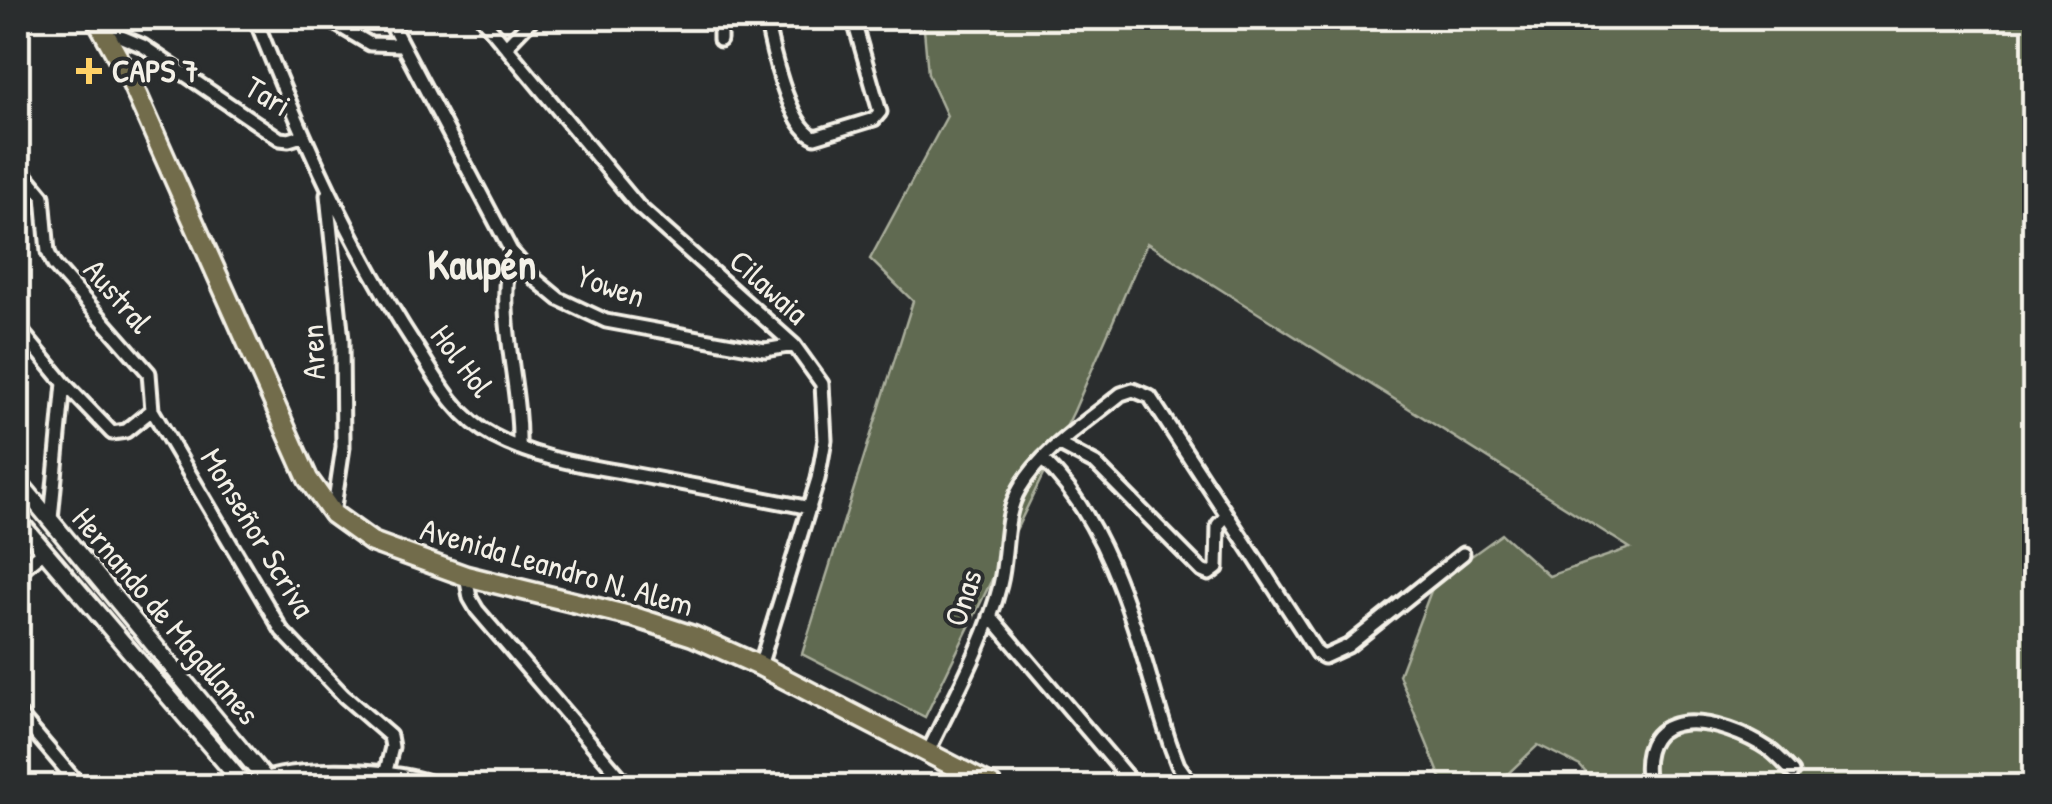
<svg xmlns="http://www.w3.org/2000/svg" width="2052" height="804" viewBox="0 0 2052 804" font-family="'Patrick Hand',sans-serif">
	<rect width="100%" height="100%" fill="#2a2d2e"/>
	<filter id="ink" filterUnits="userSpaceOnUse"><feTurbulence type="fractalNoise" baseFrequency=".01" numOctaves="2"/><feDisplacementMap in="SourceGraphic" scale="20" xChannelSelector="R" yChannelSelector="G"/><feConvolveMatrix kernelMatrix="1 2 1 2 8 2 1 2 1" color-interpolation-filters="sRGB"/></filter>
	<g filter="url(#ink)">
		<path fill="#606a51" stroke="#aaae9c" stroke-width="2.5" d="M923,18H2034V786H1598L1580,766L1538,745L1495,786H1448L1440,776L1399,675L1434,583L1502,534L1549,576L1630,548L1147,243L1074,411L925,717L802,654L913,301L870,259L947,116L928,74Z"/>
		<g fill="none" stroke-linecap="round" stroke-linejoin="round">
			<g stroke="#f4f1e8" stroke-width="19">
				<path id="minor" d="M255,18C301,134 350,246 419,351C439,383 458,418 493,436C536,459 583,465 631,474C691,485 751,496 810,508
					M326,18L370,44L402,45
					M388,18L511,251L535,279L559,299L606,321L765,350L794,345
					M482,18L638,206L794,345L822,384L825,440L818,479L760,666
					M766,18C771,45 788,126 815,137L874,119L880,112L853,18
					M105,30L143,46L280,139L289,140L302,136
					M720,40V18
					M507,45L533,18
					M18,166L43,196L48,252L54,265L149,373L152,410L282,631L344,696L390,736L392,747L385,775
					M327,195L342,340L343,447L333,514
					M511,251C495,316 521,383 519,448
					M18,327L64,383L112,433L126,431L152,410
					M1060,445L1096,464L1202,571L1209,574L1217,568L1218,525L1226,516
					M1043,460C1117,531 1139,649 1170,744L1178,765L1193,786
					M51,519L64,383
					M18,572L44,551
					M466,576L470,598L477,610L628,786
					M990,616L1129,779L1130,786
					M18,713L80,786
					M927,754C953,699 985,644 1000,585C1008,554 1003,516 1020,488C1042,450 1087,422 1121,394L1133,390L1150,397L1317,653L1324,657L1348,646L1463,554
					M265,779C302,765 403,768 438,786
					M1648,786C1633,698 1722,718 1770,750C1778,756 1786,765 1793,772"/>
			</g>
			<g stroke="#f4f1e8" stroke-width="22">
				<path id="secondary" d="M18,481L271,786
					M18,520L245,786"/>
			</g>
			<g stroke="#f4f1e8" stroke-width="25">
				<path id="trunk" d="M96,18L130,79L308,479L333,514L372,542L466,576L634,617L693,636L760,666L992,786"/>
			</g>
			<use href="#minor" stroke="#2a2d2e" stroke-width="11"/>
			<use href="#secondary" stroke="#2a2d2e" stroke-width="15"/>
			<use href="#trunk" stroke="#726c4b" stroke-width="18"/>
		</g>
	</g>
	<path fill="#ffd166" stroke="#2a2d2e" stroke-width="4" d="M84 56h10v10h10v10h-10v10h-10v-10h-10v-10h10z"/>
	<g text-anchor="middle" stroke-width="8" stroke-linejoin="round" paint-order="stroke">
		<g font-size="32" font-weight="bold" fill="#f4f1e8" stroke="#2a2d2e" text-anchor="start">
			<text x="112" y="82">CAPS 7</text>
		</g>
		<g font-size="32" fill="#f4f1e8" stroke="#2a2d2e">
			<text transform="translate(268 96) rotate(31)" y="11">Tari</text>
			<text transform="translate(611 286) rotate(19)" y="11">Yowen</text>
			<text transform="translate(769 287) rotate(42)" y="11">Cilawaia</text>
			<text transform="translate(118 296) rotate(49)" y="11">Austral</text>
			<text transform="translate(313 352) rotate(-92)" y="11">Aren</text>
			<text transform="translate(462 361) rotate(53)" y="11">Hol Hol</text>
			<text transform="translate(258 533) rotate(59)" y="11">Monseñor Scriva</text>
			<text transform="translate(557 567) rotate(16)" y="11">Avenida Leandro N. Alem</text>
			<text transform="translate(963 598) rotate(-72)" y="11">Onas</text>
			<text transform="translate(166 616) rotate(50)" y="11">Hernando de Magallanes</text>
		</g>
		<g font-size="42" font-weight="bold" fill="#f4f1e8" stroke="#2a2d2e">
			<text x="482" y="279">Kaupén</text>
		</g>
	</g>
	<rect width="2052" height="804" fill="none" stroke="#2a2d2e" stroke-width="60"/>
	<rect x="30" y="30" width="1992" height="744" fill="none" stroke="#f4f1e8" stroke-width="4" filter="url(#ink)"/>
</svg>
